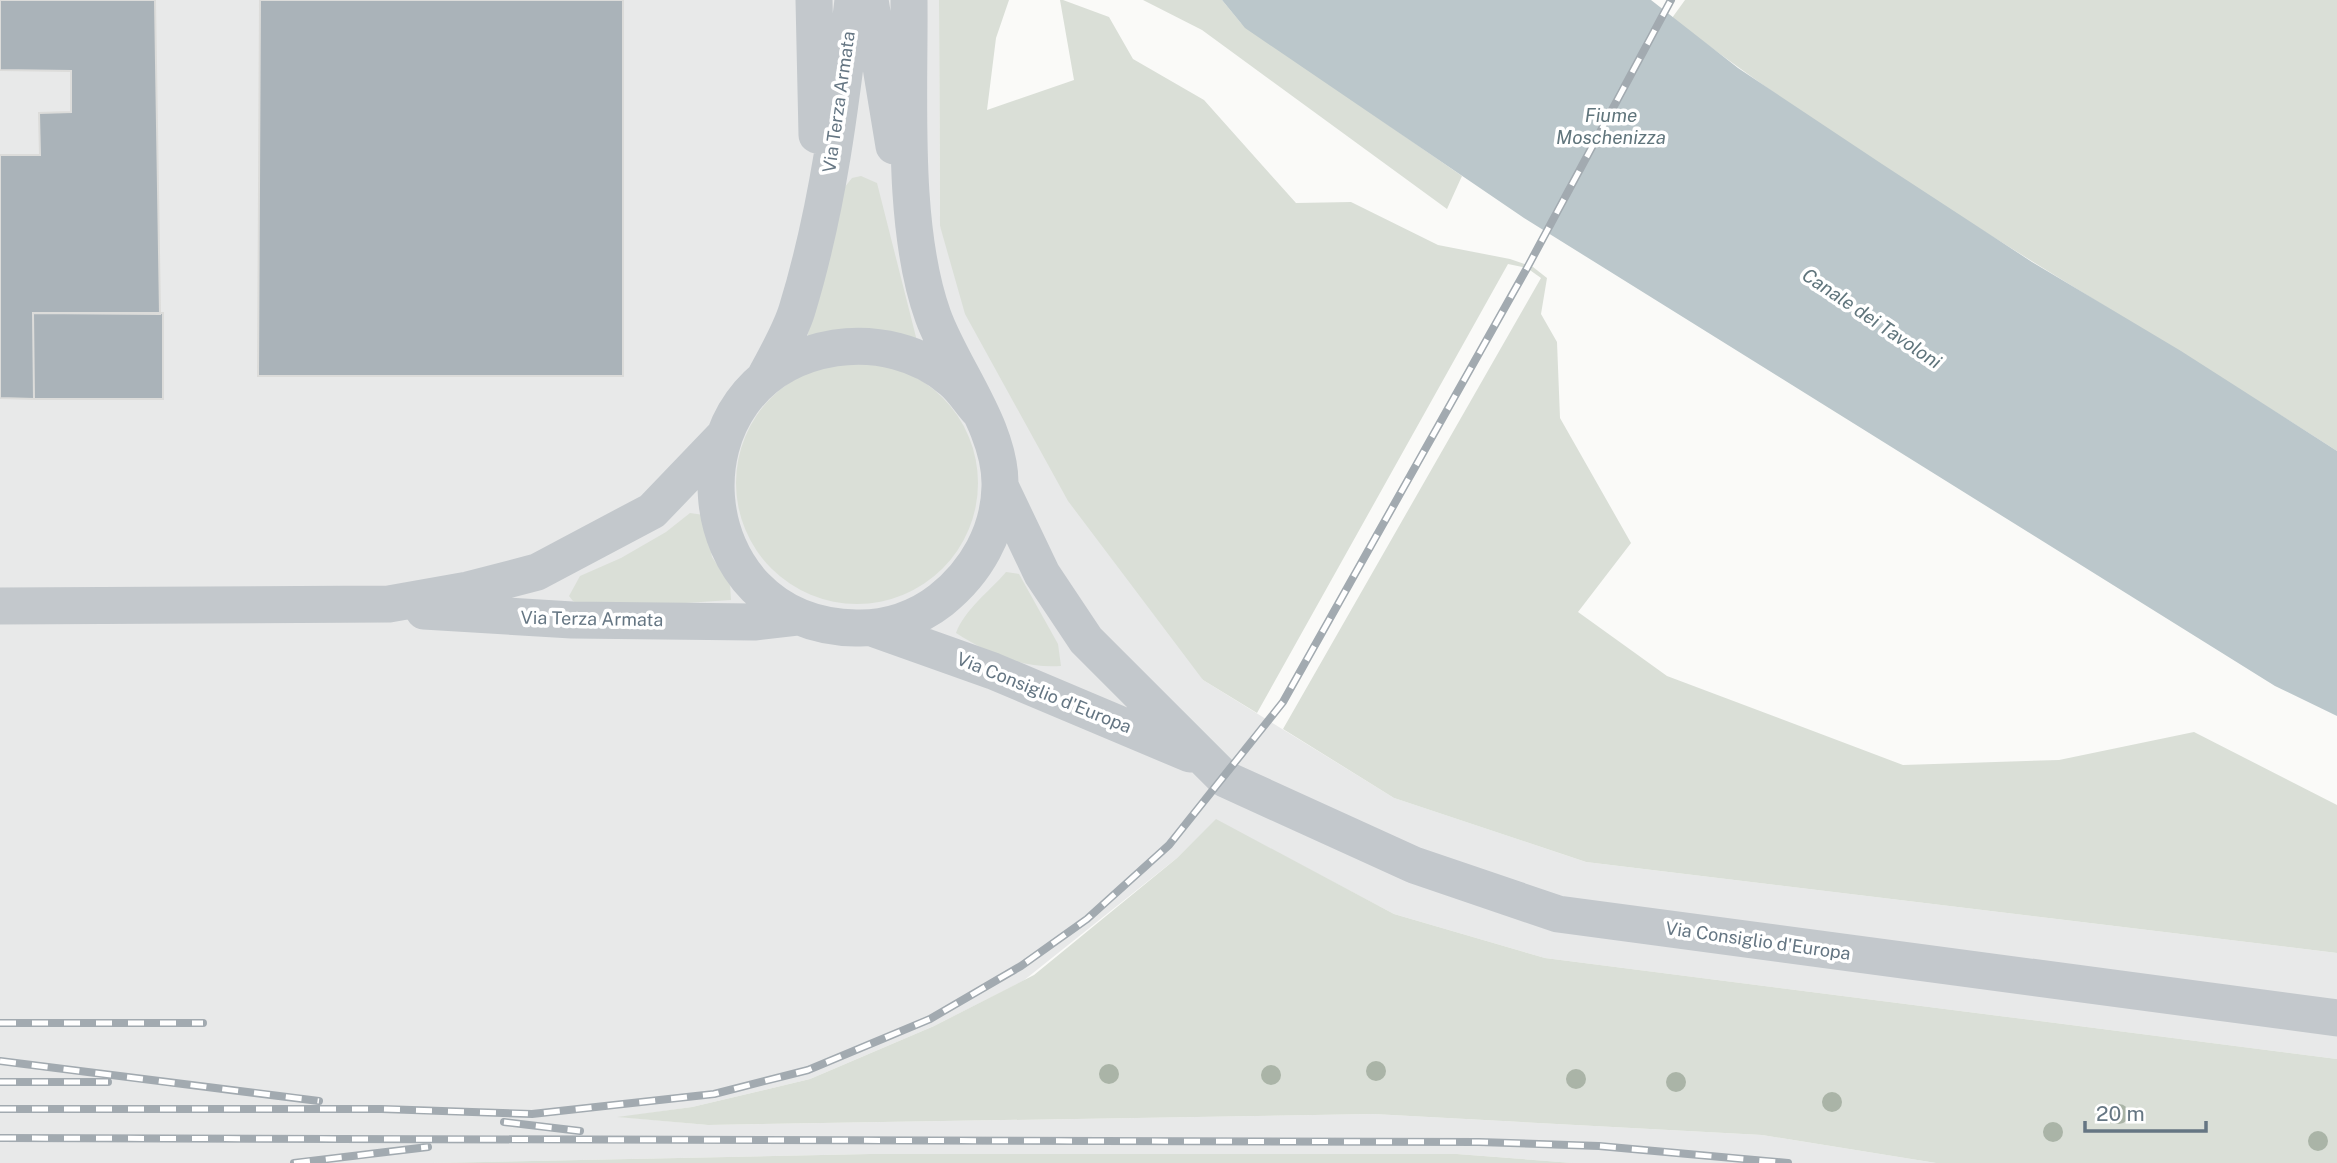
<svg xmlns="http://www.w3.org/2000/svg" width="2337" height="1163" viewBox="0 0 2337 1163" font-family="'Public Sans',sans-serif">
	<rect width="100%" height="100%" fill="#fafaf8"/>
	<path fill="#e8e9e9" d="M0,0H939L940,226L1203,680L1394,798L1586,862L2337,953V1059L1545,958L1394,914L1216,820L1177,858L1023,981L934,1026L810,1079L692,1107L622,1117L708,1125L1373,1114L1762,1135L1936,1163H1573L1457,1154H870L432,1163H0Z"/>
	<path fill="#dadfd7" d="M939,0H1009L996,38L987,110L1074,80L1060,0H1063L1109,17L1133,59L1204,100L1296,203L1351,202L1438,245L1510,259L1533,267L1547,278L1541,314L1557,342L1560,418L1631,543L1578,612L1667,676L1903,765L2059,760L2194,732L2337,805V953L1586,862L1394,798L1283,729L1541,278L1527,268L1508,264L1257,713L1203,680L1068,501L965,314L940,226Z
		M1143,0H1222L1241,23L1462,176L1447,209L1202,30Z
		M1685,0H2337V451C2115,308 1882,179 1672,18Z
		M861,176L877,183L917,341C864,324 858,326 806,342L844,188L852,178Z
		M736 483a121 121 0 1 1 242 0a121 121 0 1 1-242 0Z
		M690,513L704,515L712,557L730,584L731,600L580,610L569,596L580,576L621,558L666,532Z
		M1006,572L1019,574L1058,644L1061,666C1024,669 987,653 956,633C965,609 989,592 1006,572Z
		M1216,819L1394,914L1545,958L2337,1059V1163H1936L1762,1135L1373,1114L708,1125L617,1117L692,1107L810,1079L934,1026L1034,975L1177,858Z
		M870,1154H1457L1573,1163H432Z"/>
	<path fill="#bbc7cb" d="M1222,0H1651L1738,68L1882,164L2032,262L2181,351L2337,451V716L2275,686L1524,218L1245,28Z"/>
	<path fill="#aab3b9" stroke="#dcdcda" stroke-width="2" d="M0,0H155L160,314L33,313L34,399L0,398V155H40L39,113L71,112V71L0,70Z
		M260,0H623V376H258Z
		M33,313H163V399H34Z"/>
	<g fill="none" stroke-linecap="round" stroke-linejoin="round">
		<path stroke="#c3c8cc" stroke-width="37" d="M814,0L817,135
			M870,0L894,146
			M909,0C910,95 901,227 933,316C952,369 1002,429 1000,487C999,532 976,572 941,600C917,619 886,629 856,628C683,626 664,375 835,348C876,342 920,352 952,380C962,388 970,401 978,410
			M765,377C776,356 790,333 797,310C828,209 841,104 853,0
			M1000,486L1042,574L1086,640L1225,779L1414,865L1558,914L2337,1018
			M0,606L389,604L468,590L537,572L652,511L722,438
			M424,611L572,620L754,622L797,617
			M875,629L993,671L1190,754"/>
		<g stroke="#a2aab0" stroke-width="8">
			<path id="rail" d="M0,1023H203
				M0,1061L319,1101
				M0,1082H108
				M0,1109H382L532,1114L714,1094L808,1070L930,1019L1021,966L1087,919L1169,845L1283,702L1527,268L1671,0
				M504,1122L580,1131
				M0,1138L1479,1142L1599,1146L1788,1163
				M294,1163L428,1147"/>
		</g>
		<use href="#rail" stroke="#fff" stroke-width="5" stroke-dasharray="16" stroke-linecap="butt"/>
	</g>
	<g fill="#aab4a7">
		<circle cx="1376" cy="1071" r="10"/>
		<circle cx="1109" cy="1074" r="10"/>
		<circle cx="1271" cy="1075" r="10"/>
		<circle cx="1576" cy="1079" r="10"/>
		<circle cx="1676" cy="1082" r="10"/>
		<circle cx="1832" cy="1102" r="10"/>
		<circle cx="2119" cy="1114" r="10"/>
		<circle cx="2053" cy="1132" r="10"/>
		<circle cx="2318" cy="1141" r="10"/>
	</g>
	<g text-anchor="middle" stroke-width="7" stroke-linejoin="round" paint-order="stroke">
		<g font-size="18" fill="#657683" stroke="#fff">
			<text transform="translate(839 102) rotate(-82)" y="6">Via Terza Armata</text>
			<text transform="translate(592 619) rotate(1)" y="6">Via Terza Armata</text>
			<text transform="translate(1044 693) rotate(22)" y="6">Via Consiglio d'Europa</text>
			<text transform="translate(1758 941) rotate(8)" y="6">Via Consiglio d'Europa</text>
		</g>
		<g font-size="19" font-style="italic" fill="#60757c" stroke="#fff">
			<text x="1611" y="122">Fiume<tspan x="1611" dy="22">Moschenizza</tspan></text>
			<text transform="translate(1872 318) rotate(34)" y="7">Canale dei Tavoloni</text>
		</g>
	</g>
	<path d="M2085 1121v10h121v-10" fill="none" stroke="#657683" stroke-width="3.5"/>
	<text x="2096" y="1121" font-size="21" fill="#657683" stroke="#ffffff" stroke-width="5" paint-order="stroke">20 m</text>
</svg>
